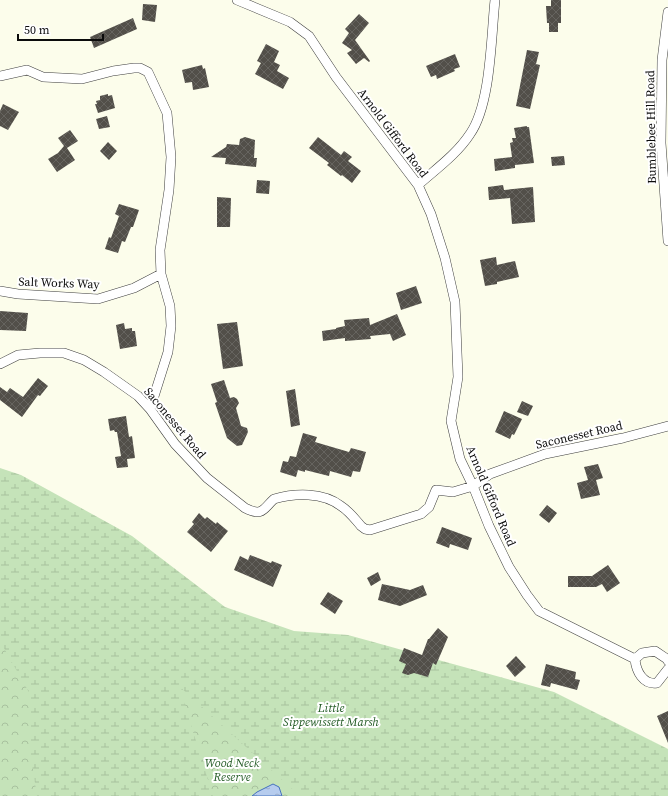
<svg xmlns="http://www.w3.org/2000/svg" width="668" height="796" viewBox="0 0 668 796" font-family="'Source Serif 4',serif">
	<defs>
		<pattern id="wetland-marsh" width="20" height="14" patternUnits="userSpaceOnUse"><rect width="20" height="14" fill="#c5e3b9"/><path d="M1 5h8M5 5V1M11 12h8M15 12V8" fill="none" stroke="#a8c19e"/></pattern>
		<pattern id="park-crowns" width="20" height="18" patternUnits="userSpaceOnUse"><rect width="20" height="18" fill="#c5e3b9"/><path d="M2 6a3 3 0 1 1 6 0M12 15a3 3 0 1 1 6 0" fill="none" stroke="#a8c19e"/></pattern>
		<pattern id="water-ripples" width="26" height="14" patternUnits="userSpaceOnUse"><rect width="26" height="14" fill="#b6ccee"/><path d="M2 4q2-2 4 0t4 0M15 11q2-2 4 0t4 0" fill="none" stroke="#9baecb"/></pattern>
		<pattern id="building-cross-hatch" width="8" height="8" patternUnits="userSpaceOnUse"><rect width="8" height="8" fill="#524f49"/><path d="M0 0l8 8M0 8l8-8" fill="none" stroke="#66645f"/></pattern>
	</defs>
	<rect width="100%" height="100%" fill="#fcfdeb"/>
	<path fill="url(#wetland-marsh)" d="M0,468L21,475L132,536L225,607L294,631L348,635L554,692L668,749V796H0Z"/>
	<path fill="url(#park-crowns)" d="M0,641L31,696L29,744L37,796H0Z
		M179,686L300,796H213Z"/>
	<path fill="url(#water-ripples)" stroke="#4572bd" d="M273,784L279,787L282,796H252L257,792Z"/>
	<path fill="url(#building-cross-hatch)" d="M551,0H561V23H558V32H549V23H547L546,6H551Z
		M143,4L157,5L155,22L142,20Z
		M359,14L369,23L355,40L370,61L369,62L364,58L356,64L347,53L352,50L342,43L349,33L345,29Z
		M133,18L137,29L94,48L90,37Z
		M266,44L279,51L274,62L280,65L277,71L289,78L283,89L255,74L261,63L257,61Z
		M527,50L539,52L536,64L540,65L530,109L516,106Z
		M455,54L460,67L454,69L455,71L437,79L436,75L431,77L426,66Z
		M202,65L203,69L205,68L209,87L193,90L192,82L185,83L182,70Z
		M108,94V96L112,95L115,108L98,113L95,104H97L96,101L100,100V96Z
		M3,104L19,112L8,130L0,126V111Z
		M107,116L110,127L99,129L96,119Z
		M527,126V127H529L534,163L515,165V168L495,171L494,159L512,157L510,143L513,142L512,138H516L514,128Z
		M70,130L78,141L67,148L75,160L57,172L48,159L58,153L64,146L58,138Z
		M245,137L255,140L254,158H257L256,167L225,164L226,158L211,157L226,147L227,144L239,145L240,139Z
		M318,137L341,155L344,151L352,157L348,161L361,171L352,183L342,175L341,176L327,165L329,163L309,148Z
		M108,142L117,151L109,160L100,151Z
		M564,156L565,165L552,166L551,157Z
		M257,180L270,181L269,194L256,193Z
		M503,185L504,190L533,187L535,222L512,224L510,198L489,200L488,187Z
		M217,197L231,198L230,227H217Z
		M119,204L139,210L133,227H131L125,242L122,241L118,253L105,249L109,237L111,238L119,216L115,214Z
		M496,257L497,265L515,261L519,277L497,282V284L485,286L480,260Z
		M416,286L422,303L401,310L396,293Z
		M0,311L28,313L26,331L0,330Z
		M397,314L406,335L393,341L390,334L370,336L371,339L345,341V338L323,341L322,331L336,329V328L345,326L344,320L369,318L370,325Z
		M237,322L243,366L223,369L217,324Z
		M124,323L125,329L132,328V331H135L137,346L120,349L116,325Z
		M38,378L48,386L40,396L38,395L22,417L0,400V387L7,392L10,388L23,397Z
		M224,380L230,398L234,397L237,399L239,403L236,408L241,426L247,428L248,432L242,445L237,446L227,438L215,403L217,402L211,384Z
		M295,389L300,425L291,427L286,391Z
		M522,401L533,406L528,416L517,412Z
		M504,411L522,419L514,435L512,434L510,439L495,432Z
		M126,416L129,437L132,436L135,458L127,459L128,467L117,468L115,457L121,456L117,432H115L114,430L110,431L108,419Z
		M303,433L317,437L315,442L349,452L351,448L366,452L360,472L353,471L351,477L330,471L329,476L305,470V472L298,470L296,477L280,472L283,461L288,462L290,456L296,457Z
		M598,464L603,478L596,480L600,495L581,499L577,483L588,480L584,467Z
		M547,505L557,513L549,523L539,515Z
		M199,513L205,519L207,517L216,524L217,522L228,531L211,552L187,532L194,524L192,522Z
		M442,527L472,538L468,550L450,544L449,548L436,543Z
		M250,555L271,563L272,561L282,565L273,587L234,570L240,556L248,560Z
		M608,565L620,583L607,592L602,584L596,587H568V576H592Z
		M378,572L381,580L371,586L367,578Z
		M382,584L410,590L423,585L427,595L400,606L378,600Z
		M328,592L343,601L335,614L320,604Z
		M438,628L448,637L436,665L433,663L428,677L414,673L408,675L402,673L406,664L399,661L404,648L422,655L428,639H429Z
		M516,656L526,667L515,677L506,666Z
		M546,664L576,672L575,679L580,680L577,690L551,683L550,687L541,685Z
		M668,711V743L657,716Z"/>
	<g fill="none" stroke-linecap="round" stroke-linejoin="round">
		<g stroke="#3e3e3e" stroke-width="10">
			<path id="street" d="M237,0L290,22L309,36L336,77L418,185L431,214L445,258L455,302L458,377L451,421L460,459L473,486L489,526L509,567L527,595L539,611L635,659
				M668,12L662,60L661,143L668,241
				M0,76L27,70L43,77L82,79L113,71L134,68H140L148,72L167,113L171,157L169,190L160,250L161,274L170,306L171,326L168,352L150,409
				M418,185C436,169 457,154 470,134C491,104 491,37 495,0
				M0,291L18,294L98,299L134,288L161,274
				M0,364L18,355L40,353H64L84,360L104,372L138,396L150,409L175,444L207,478L245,508C263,517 263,509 274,499C295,493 323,492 341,506C349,511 355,519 361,526L365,529L370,530L421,514L429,507L436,490L453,492L473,486L490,474L545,454L623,438L668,426
				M635,659C636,671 643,685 657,683L668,669
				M635,659L642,653L655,651L667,659L668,661"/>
		</g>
		<use href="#street" stroke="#fff" stroke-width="9"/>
	</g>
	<g text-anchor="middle" stroke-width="4" stroke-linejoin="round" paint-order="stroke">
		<g font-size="12" fill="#0b0b0b" stroke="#fff">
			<text transform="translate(651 127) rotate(-91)" y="4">Bumblebee Hill Road</text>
			<text transform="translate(393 133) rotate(53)" y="4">Arnold Gifford Road</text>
			<text transform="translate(59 283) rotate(2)" y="4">Salt Works Way</text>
			<text transform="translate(175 423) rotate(50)" y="4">Saconesset Road</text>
			<text transform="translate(579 435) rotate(-13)" y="4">Saconesset Road</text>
			<text transform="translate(491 496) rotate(67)" y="4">Arnold Gifford Road</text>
		</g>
		<g font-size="12" font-style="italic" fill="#235b25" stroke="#fff">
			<text x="331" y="712">Little<tspan x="331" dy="14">Sippewissett Marsh</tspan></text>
			<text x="232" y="767">Wood Neck<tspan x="232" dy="14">Reserve</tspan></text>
		</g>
	</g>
	<path d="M18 34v6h85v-6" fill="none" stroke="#0b0b0b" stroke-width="2"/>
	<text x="24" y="34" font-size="12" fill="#0b0b0b" stroke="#ffffff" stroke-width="3" paint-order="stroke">50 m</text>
</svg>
